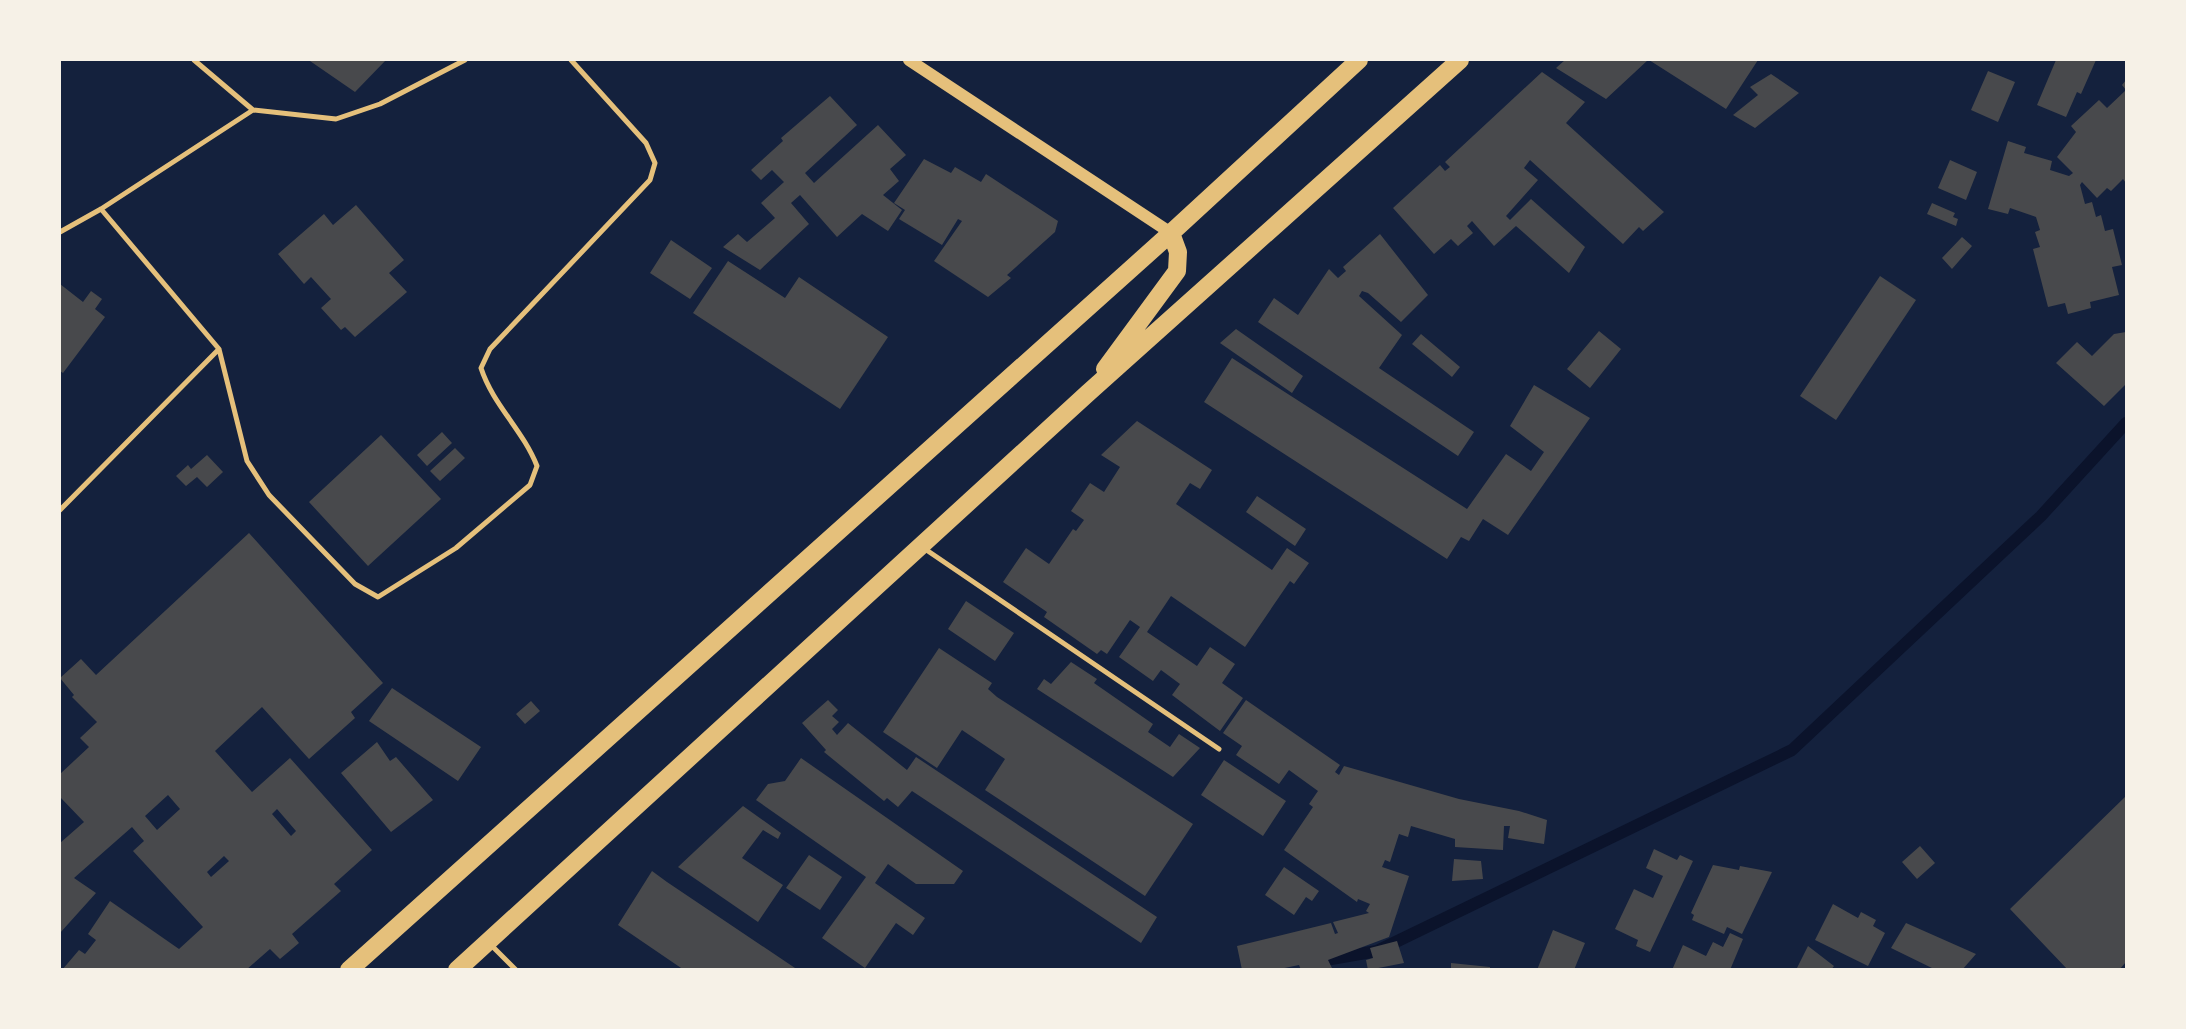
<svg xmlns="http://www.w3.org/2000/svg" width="2186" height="1029" viewBox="0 0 2186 1029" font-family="Quicksand,sans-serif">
	<rect width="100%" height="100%" fill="#14213d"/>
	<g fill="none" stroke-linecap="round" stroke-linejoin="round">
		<path stroke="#0b132b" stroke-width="12" d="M1314,962L1377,951L1792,750L2041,516L2126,423"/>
	</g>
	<path fill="#48494c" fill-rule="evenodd" d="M312,60H386L355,92L310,61Z
		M1565,60H1648L1606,99L1556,68Z
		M1649,60H1758L1726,109Z
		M2056,60H2096L2081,94L2077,92L2066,117L2037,105Z
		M1988,71L2015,82L1998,122L1971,110Z
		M1542,72L1585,102L1566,123L1664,212L1643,231L1639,227L1623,244L1530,160L1524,168L1538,180L1506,216L1510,220L1531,199L1585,247L1569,273L1516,226L1494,246L1472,221L1467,226L1473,233L1458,246L1451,239L1434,254L1393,208L1440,165L1445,171L1450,167L1445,162Z
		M1771,74L1799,93L1755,128L1733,115L1758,95L1750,87Z
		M2126,80V183L2123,179L2111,191L2107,188L2097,198L2082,182L2080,185L2085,204L2092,202L2096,217L2101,215L2105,231L2113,229L2122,265L2112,267L2119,295L2090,302L2091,308L2068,314L2065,303L2048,307L2033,249L2040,247L2035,232L2040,230L2036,217L2010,208L2008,214L1988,209L2008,141L2026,147L2024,153L2052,161L2050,170L2069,176L2073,173L2057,157L2076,132L2071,126L2099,100L2107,108L2126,90L2122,85Z
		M830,96L857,125L805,173L814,183L878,125L906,155L890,169L899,181L883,195L902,210L888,231L862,214L837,237L800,195L791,203L809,224L760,270L723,247L738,234L747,242L775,218L761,203L784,182L772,170L761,180L751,170L783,141L781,138Z
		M924,159L951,173L955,167L981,182L986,174L1058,221L1055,232L1007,275L1011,278L988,297L934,261L962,221L958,219L942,245L899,219L905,210L894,203Z
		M1950,160L1977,172L1966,200L1938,188Z
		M1932,203L1955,213L1953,217L1958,219L1956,226L1927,214Z
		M356,205L404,260L389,273L407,292L355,337L345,327L341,330L321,308L331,299L311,277L304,284L278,254L324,214L333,225Z
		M1380,234L1428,295L1401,322L1368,293L1362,291L1359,296L1402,335L1379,368L1474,432L1458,456L1258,322L1274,298L1298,315L1329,269L1338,278L1346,271L1343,267Z
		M1962,237L1972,246L1952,269L1942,258Z
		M671,240L712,268L690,299L650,273Z
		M728,261L785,298L799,277L888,337L840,409L693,313Z
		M1880,276L1916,300L1836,420L1800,396Z
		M60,284L83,302L91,291L102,299L95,309L105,317L63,373L60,371Z
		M1236,329L1303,376L1292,393L1220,343Z
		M1599,331L1621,349L1590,388L1567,369Z
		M2126,332V384L2104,406L2056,363L2077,342L2092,356L2114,334Z
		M1421,334L1460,367L1452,377L1412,344Z
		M1232,358L1467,509L1506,454L1531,471L1544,452L1510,426L1534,385L1590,418L1508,535L1483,519L1469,541L1461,537L1447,559L1204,402Z
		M1137,421L1212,470L1200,489L1190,483L1176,504L1272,570L1287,548L1309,563L1294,584L1290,581L1245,647L1171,596L1147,632L1197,666L1210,647L1235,664L1222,683L1243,698L1220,731L1172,695L1180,684L1161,670L1153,681L1119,657L1140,627L1130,620L1107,654L1101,650L1097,654L1044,617L1047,612L1003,582L1026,548L1049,564L1073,529L1076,531L1084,520L1071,511L1090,483L1104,492L1120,467L1101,455Z
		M442,432L452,443L427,466L417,455Z
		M381,435L441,499L368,566L309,502Z
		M455,448L465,458L440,481L430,471Z
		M207,455L223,472L207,487L197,477L186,486L176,476L188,465L191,469Z
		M1257,496L1306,529L1295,546L1246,512Z
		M249,533L383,683L351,712L355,718L309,759L262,707L215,751L252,792L290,758L372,850L334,884L341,891L292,934L299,943L280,959L270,949L246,970H62L79,950L85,954L96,940L88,934L110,901L179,949L203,927L133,851L144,841L132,827L74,878L96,893L60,933V843L84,822L60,797V774L89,747L80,738L97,722L72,697L74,695L60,678L81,659L96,675ZM168,795L180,809L157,830L145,816ZM277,809L296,831L291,836L272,814ZM224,856L229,861L211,877L207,872Z
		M966,601L1014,633L995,661L948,629Z
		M939,648L992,683L988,689L997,697L1193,824L1145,896L985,790L1005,759L962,730L937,768L883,732Z
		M1071,662L1097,679L1094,683L1153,724L1148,732L1170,747L1179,734L1200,748L1173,777L1037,689L1044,679L1051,684Z
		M392,688L481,747L458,781L369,721Z
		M828,700L838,710L832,716L839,722L832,729L837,735L848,723L907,770L916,757L1157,917L1141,943L912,791L898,807L887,798L884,801L824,752L826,750L802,723Z
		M1246,700L1340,765L1335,772L1339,775L1344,766L1459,799L1519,811L1547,820L1544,844L1508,838L1510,826H1504L1503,850L1455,847V839L1411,826L1408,837L1399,834L1390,862L1385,860L1382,867L1409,876L1389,937L1328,960L1333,970H1301L1299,965L1275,970H1242L1237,946L1331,923L1335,934L1338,933L1333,922L1369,913L1366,911L1370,904L1358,899L1357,902L1284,850L1313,807L1309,804L1318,791L1289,770L1279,784L1236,755L1242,746L1223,733Z
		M531,701L540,711L525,724L516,714Z
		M377,742L390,761L396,757L433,800L391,832L341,773Z
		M801,758L963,871L954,884H916L888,864L875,883L925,918L913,935L896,923L865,968L822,938L866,877L756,800L768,784L785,781Z
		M1224,760L1286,801L1263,836L1201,795Z
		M2126,796V962L2119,970H2068L2010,909Z
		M743,806L781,833L778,839L763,830L742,858L783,885L758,922L678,867Z
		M1920,846L1935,863L1917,879L1902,862Z
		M1654,849L1677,860L1680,855L1693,861L1650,952L1636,946L1638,940L1615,929L1634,889L1653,898L1663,876L1646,868Z
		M809,855L842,877L820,910L786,888Z
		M1454,859L1481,861L1483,879L1452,881Z
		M1713,865L1739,870L1740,866L1772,872L1742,934L1727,927L1724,934L1692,920L1694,915L1691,913Z
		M1284,867L1319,891L1312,901L1306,897L1294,915L1265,895Z
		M652,871L667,882L798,970H684L618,925Z
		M1833,904L1858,918L1861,912L1876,920L1873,926L1885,933L1868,966L1815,940Z
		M1906,923L1976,954L1962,970H1936L1891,948Z
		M1553,930L1585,943L1574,970H1537Z
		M1730,933L1743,939L1730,970H1672L1683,945L1706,956L1713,942L1723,947Z
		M1397,941L1404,963L1368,970L1366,960L1373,958L1370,948Z
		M1808,946L1834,966L1831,970H1796Z
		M1451,963L1490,967V970H1451Z"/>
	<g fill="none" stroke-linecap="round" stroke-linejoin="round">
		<path stroke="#e5c07b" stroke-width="5" d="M194,60L253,110L336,119L380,104L465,60
			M101,209L219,349L247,461L269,495L355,584L378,597L456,548L530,485L537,466C523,430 493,405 481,368L490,349L650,180L655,163L646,143L571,60
			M60,232L101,209L253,110
			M60,510L219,349
			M922,547L1219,749
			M490,944L516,970"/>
		<path stroke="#e5c07b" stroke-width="12" d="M909,60L1171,233"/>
		<path stroke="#e5c07b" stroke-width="18" d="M1105,369L1177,271L1178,252L1171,233
			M349,970L1171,233L1359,60
			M457,970L1088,393L1460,60"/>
	</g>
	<rect width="2186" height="1029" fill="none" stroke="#f6f1e7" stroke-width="122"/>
</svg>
